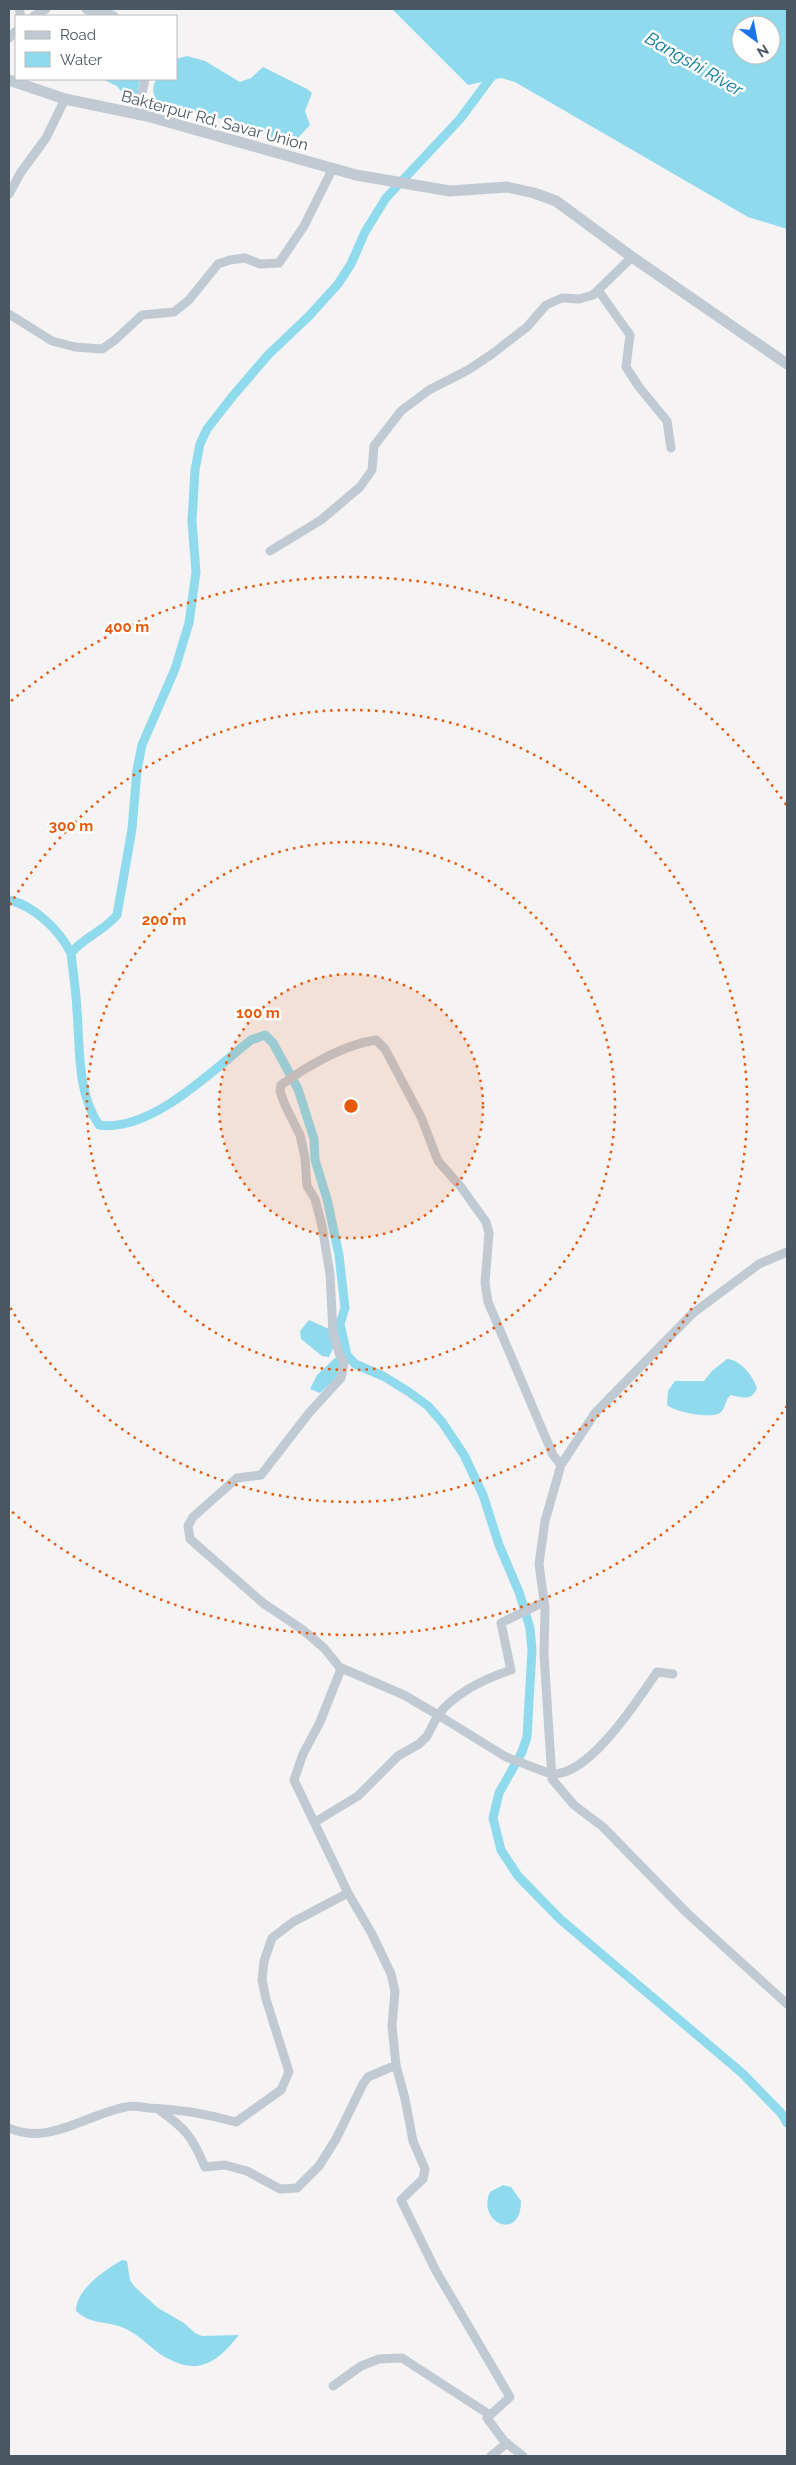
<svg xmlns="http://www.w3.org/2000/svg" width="796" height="2465" viewBox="0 0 796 2465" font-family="Raleway,sans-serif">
	<rect width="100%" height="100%" fill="#f5f3f3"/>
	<path fill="#90daee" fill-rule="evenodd" d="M392,9H787V229L748,217L515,82L501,78L468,85ZM741,25H771V55H741Z
		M187,56L205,61L240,82L251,78L263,67L307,89L312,93L305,111L310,125L298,138L291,141L275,140L250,126L198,113L185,108L159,103C152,95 152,89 156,79H176V59Z
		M102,79H140L137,100L130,102L117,86Z
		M309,1320L329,1329L334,1346L329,1357L322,1356L301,1339L300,1331Z
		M336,1357L339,1360L340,1375L320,1393L310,1389L317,1375Z
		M727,1359C741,1360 753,1376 757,1388C752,1401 743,1398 731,1395C725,1399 726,1407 721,1412C714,1420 674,1412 667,1405L668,1391L675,1381H704L712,1371Z
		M503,2185L511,2187L521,2201C521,2243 476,2222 490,2192Z
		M122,2260L127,2261L130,2280L134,2286L158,2308L184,2323L195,2333L202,2336L239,2335C215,2365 196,2377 160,2354C149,2346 139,2335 126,2329C108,2320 92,2326 76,2311C76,2289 105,2270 122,2260Z"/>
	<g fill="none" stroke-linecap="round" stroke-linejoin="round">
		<path stroke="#90daee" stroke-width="9" d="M495,72L460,119L386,198L365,232L351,264L338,284L309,316L268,355L232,397L207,429L200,444L195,470L192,521L196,572L189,623L175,669L142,745L137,770L132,829L117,915C104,931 84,937 71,953C73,972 76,991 77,1010C80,1048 77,1093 99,1125C151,1133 214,1069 251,1040L265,1035L273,1043L298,1089L314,1139L315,1160L327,1199L339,1255L345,1308L340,1324L347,1355L355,1364L383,1376L409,1392L428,1406L442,1422L464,1455L483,1495L499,1545L519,1592L530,1628L532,1650L527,1737L522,1752L499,1793L493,1818L501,1850L518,1876L560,1919L742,2073L781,2113L787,2123
			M9,900C35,906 59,930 71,953"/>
		<path stroke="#c1cad2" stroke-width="9" d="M19,9L21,16
			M86,9C98,16 107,11 114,16
			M34,16L46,9
			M9,38L16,31
			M138,115L145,79
			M9,194L21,172L46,138L65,99
			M598,290L630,335L626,367L639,387L667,421L671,448
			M9,314L52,341L75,347L102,349L115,340L142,315L174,312L189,300L218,264L230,260L245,258L260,264L279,263L304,226L333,168
			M270,551L321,520L360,487L372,470L374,446L401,411L429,390L468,370L492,354L527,327L546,305L562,298L579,299L593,295L632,257
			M787,1252L759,1264L692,1314L595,1413L561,1465L545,1521L539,1564L545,1608L544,1654L552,1779L574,1805L603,1827L687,1913L787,2004
			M339,1667L404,1695L438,1715C456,1692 484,1679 511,1670L501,1623L544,1602
			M315,1822L358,1796L398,1756L419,1744L427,1736L438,1715L506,1757L551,1774C589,1777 637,1701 657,1672L673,1674
			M348,1893L294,1780L303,1754L320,1722L341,1669L324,1648L303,1630L263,1603L190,1539L188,1526L193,1517L237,1478L261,1475L309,1413L341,1378L344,1363L339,1353L333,1333L330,1274L322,1226L315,1199L307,1186L305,1158L300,1135L285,1105L280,1091L281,1085C309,1065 342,1045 376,1040L385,1049L421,1117L438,1161L461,1187L486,1222L489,1233L485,1283L488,1302L553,1455L561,1465
			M158,2109C185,2128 192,2136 205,2167L225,2165L247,2171L280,2189L297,2188L319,2166L336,2139L363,2084L368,2077L396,2065
			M9,2128C49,2146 87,2114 126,2107C133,2105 142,2107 149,2108C179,2109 207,2114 236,2122L281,2090L289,2072L266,1999L262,1980L264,1961L272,1938L293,1922L348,1893L372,1934L391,1974L395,1991L392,2026L396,2065L405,2099L413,2141L425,2169L423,2179L401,2200L436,2271L510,2397L487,2418L504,2441L523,2456
			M333,2386L361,2366L379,2359L402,2358L490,2415
			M491,2456L507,2443"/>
		<path stroke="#c1cad2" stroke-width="11" d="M9,80L65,99L147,116L356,175L450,191L507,187L534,193L556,201L632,257L787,364"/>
	</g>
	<circle cx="351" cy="1106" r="132" fill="#e8590c" fill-opacity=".12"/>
	<g fill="none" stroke="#e8590c" stroke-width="2.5" stroke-dasharray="2.5 5">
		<circle cx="351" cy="1106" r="132"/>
		<circle cx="351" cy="1106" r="264"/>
		<path d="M10 905A396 396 0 1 1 10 1307"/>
		<path d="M787 1406A529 529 0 0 1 11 1511M11 701A529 529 0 0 1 787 806"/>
	</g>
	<g text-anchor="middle" stroke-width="5" stroke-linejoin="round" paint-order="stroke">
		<g font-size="16" fill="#4a5661" stroke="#fff">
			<text transform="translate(215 120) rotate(15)" y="6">Bakterpur Rd, Savar Union</text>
		</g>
		<g font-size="18" font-style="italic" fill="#0c7c9b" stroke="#fff">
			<text transform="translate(694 64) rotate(30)" y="6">Bangshi River</text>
		</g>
	</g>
	<circle cx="351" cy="1106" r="8" fill="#e8590c" stroke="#fff" stroke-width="2.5"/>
	<g font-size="15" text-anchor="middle" font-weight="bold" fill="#e8590c" stroke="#fff" stroke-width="5" stroke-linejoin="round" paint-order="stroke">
		<text x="127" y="632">400 m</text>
		<text x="71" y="831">300 m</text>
		<text x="164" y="925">200 m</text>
		<text x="258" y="1018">100 m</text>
	</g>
	<rect width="796" height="2465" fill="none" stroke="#4a5661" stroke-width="20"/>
	<rect x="15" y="15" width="162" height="65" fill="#ffffff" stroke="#b7bbc0"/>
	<rect x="25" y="31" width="25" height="8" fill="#c1cad2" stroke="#b7bbc0"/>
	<text x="60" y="40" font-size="15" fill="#4a5661">Road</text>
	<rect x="25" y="52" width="25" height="15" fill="#90daee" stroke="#b7bbc0"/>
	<text x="60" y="65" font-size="15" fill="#4a5661">Water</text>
	<g transform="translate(756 40) rotate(148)"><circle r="24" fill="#ffffff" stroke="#b7bbc0"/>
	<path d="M0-4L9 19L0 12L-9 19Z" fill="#1a73e8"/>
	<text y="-8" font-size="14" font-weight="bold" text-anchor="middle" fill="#4a5661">N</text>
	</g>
</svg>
